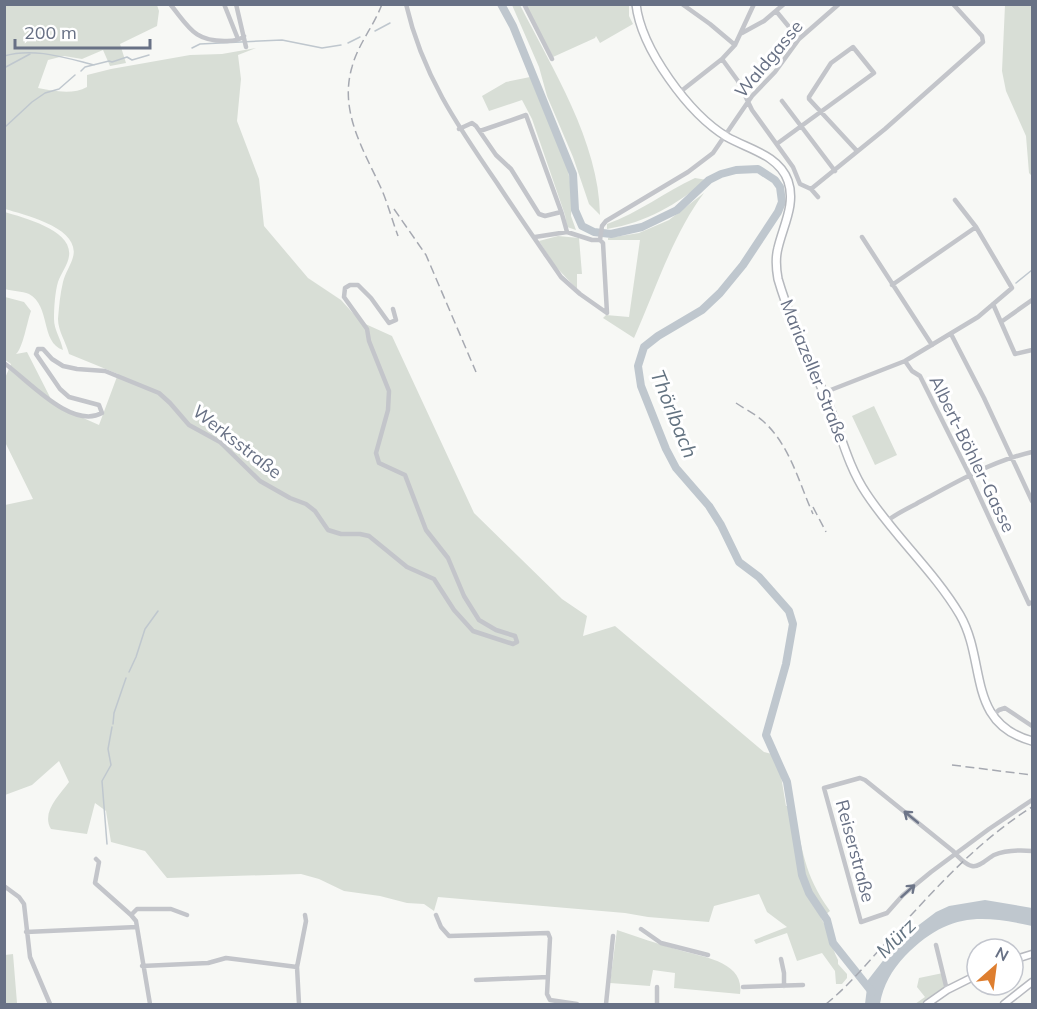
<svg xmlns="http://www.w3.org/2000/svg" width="1037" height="1009" viewBox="0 0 1037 1009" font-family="Mulish,sans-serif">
	<rect width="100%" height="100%" fill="#f7f8f5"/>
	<path fill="#d8ded6" d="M5,5H157L159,11L157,26L120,44L126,63L110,66L103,50L82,59L64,56L48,60L38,88C53,91 73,95 87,87V75L111,69L190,55L222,54L256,48L238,55L241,79L237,121L259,179L264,226L308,278L341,300L361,322L392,336L474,513L562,599L587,616L583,636L615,626L764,752L772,754L780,770L786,806H793C803,850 803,873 830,911L821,918C829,931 831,946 838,960V964L847,974V978L842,984H836L835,971L822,953L797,961L787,933L756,944L754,940L787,927L767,912L759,894L714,906L709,922L648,917L625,913L438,897L434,911L424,904L407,903L380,896L344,891L319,879L301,874L167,878L145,851L111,842L106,811L95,803L87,834L51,829C41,812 59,796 69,782L59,761L32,785L5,795V505L33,499L5,442V378L11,364L5,360V297L24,302L31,311C27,322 23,348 16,354L27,352L54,405L99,425L118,374L69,354C66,342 58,331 58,319C59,307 60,294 63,282C65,273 71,265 73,257C81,228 25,215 5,209Z
		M512,5H520C552,68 599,142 600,215L589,204L573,157L547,96L539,67Z
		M526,5H629V16L633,24L600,43L596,36L595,38L553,57Z
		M1005,5H1032V176L1029,173L1026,136L1006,91L1002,71Z
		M530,77L568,170L572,194L571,216L576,230L567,227L565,215L532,119L522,100L489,111L482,96L506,82Z
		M695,178L707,180C675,205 648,222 607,229V224C638,213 665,192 695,178Z
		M704,193C673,234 655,291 634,338L603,318L606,315L629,317L640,240H608V238L639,233L669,220Z
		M5,212C24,218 73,230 69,256C68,265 61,273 58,282C55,292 54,308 54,319C54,330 61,339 63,350C40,342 51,306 29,294C22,291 12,291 5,289Z
		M558,236L579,238L582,274H577V289L556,267L539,241Z
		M874,406L897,455L875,465L852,416Z
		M617,930C638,937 658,944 679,950C702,957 745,961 740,994L674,988L675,973L653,970L650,986L610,983Z
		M13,954L17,1003L5,1004V955Z
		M943,973L947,987L925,1004H915L925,997L917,987L919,978Z"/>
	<path fill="#bfc7ce" d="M985,900L1032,908V926C977,914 947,914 905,956C892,970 883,985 880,1004H865L868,980L899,940L936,912L949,906Z"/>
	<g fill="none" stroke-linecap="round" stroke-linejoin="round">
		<path stroke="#bfc7ce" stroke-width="1.5" d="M375,31L390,23
			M348,43L360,37
			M192,48L200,44L282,40L322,48L341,45
			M4,56C34,47 66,58 94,65
			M4,68L30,54
			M81,71L85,67L109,61L112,62L127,57L132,60L149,55
			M4,128L32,102L45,93L59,89L75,75
			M1016,283L1032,270
			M129,672L136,657L145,629L158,611
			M113,724L114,713L126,678
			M107,844L102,781L111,765L108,749L112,727"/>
		<path stroke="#bfc7ce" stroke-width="8" d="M501,4L513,26L573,174L575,210L582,226L594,232L611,234L642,227L677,210L709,180L721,174L736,170L758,169L775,180L780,187L782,202L778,212L743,265L720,293L702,310L658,336L644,347L638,366L641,386L666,449L676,468L709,506L721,525L739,562L759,577L789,611L793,624L786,664L766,735L787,782L802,875L809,893L827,920L833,943L872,992"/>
		<g stroke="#b8bac0" stroke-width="9">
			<path id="secondary" d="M1013,960L1032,954
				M927,1004L947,990L977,975
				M1004,1004L1032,982"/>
		</g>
		<g stroke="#b6b9be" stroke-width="10">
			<path id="primary" d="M636,4C641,49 689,114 727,137C748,149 779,155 788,181C796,204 783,226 778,248C775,259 776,268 778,279C792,327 816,372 834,418C843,443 851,471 866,493C894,536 934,571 960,615C987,662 966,723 1032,741"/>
		</g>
		<path stroke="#c3c5ca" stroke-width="4.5" d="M170,4C189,27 194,42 227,41C233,41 240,40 244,36
			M224,4L238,39
			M236,4L246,47
			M406,4C422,74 457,125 497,183C518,215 539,245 561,277L580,294L607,313L603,243L600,240
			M524,4L552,59
			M682,4L710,24L735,45
			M776,11L799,39
			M742,33L764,21L784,4
			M722,59L738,81L752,110L793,167L800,184L811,189L818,197
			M680,92L722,59L735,45L754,4
			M782,101L835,171
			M459,129L472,123L476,126L496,155L511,169L539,214L545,216L561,212
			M480,131L526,115L562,214L567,232
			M778,143C810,120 842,96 874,73L853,47L831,63L809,97V99L857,151
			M811,189L885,129L983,42L982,36L953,4
			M535,237L567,232L592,240H600
			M862,237L932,345
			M600,240L602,226L606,221L688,172L713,153L752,96L775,72L799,39L839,4
			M892,285L976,227
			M993,304L1015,354L1032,350
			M1001,322L1032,300
			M951,334L984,398L1032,501
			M905,361L912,371L920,376L970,476L1029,604L1032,602
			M4,363C27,379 71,430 102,413L99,405L69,397L60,389L36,354L38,349H43L52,359L63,366L77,369L105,371L159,393L170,403L189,425L220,442L260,481L290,498L306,504L315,511L328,530L341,534H360L369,536L407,567L434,579L454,610L473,631L513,644L517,642L515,636L496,630L479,620L464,596L448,558L426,530L405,475L379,463L376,453L388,410L389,391L369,341L367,329L344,297L345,288L350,285H358L371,298L389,323L396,320L393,309
			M823,393L905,361L978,317L1012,288L976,227L955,200
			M887,521C896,514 906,509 916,504C952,484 992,461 1032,452
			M993,715L999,710L1005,708L1032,726
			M1032,800L989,829L931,872L903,895L887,913L861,922L824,788L860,778L865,780L953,851C957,856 966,865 972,866C979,868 988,858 994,855C1006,850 1020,850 1032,851
			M96,859L99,862L95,883L131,915L136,921L150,1004
			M4,886L19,897L24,904L30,957L50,1004
			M131,915L137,909H171L187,915
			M436,915L441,927L449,936L548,933L550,938L547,994L550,1000L577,1004
			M641,929L661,943L708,955
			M26,932L137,927
			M936,945L947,990
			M781,959L784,973V986
			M142,966L208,963L226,958L297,967
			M476,980L548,977
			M743,987L803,985
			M299,1004L297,967L306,921L305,915
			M606,1004L613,936
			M657,1004V987"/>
		<use href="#secondary" stroke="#fff" stroke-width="6"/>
		<use href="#primary" stroke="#fff" stroke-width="7"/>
		<path stroke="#a6a9b1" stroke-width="1.5" stroke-dasharray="9 4.5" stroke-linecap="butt" d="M382,4C374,26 358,44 352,67C339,111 363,149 381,188C388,204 392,220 398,236
			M394,209L426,255L476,372
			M736,403C745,409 755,414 763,421C790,445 799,483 813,514
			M813,507L826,532
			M952,765L1032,775
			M826,1004C846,988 863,968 881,948C928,897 973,844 1032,807"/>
	</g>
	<defs><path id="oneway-shaft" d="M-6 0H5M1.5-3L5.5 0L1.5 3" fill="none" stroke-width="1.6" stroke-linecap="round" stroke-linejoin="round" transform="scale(1.5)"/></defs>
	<g stroke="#6d7588">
		<use href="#oneway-shaft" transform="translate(911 817) rotate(-141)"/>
		<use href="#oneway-shaft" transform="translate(908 891) rotate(-42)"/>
	</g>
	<g text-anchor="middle" stroke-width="6" stroke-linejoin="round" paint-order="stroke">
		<g font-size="18" fill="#687185" stroke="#fff">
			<text transform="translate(769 59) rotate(-50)" y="6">Waldgasse</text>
			<text transform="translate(814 371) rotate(68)" y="6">Mariazeller Straße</text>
			<text transform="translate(237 442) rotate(38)" y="6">Werksstraße</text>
			<text transform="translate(972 454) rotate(64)" y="6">Albert-Böhler-Gasse</text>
			<text transform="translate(855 851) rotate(75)" y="6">Reiserstraße</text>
		</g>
		<g font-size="20" font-style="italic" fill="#637381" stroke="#fff">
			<text transform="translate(674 414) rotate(68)" y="7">Thörlbach</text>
			<text transform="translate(896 938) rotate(-45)" y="7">Mürz</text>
		</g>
	</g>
	<rect width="1037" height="1009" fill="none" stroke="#687185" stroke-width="12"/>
	<g transform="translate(995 967) rotate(28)"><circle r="28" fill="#ffffff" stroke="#c3c6ce" stroke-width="1.5"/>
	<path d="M0-4.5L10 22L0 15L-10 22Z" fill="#de7e2f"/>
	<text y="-9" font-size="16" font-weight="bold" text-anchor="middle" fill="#687185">N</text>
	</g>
	<path d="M15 39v9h135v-9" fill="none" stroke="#687185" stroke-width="3"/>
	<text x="24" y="39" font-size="18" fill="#687185" stroke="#ffffff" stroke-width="4.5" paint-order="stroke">200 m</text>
</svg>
